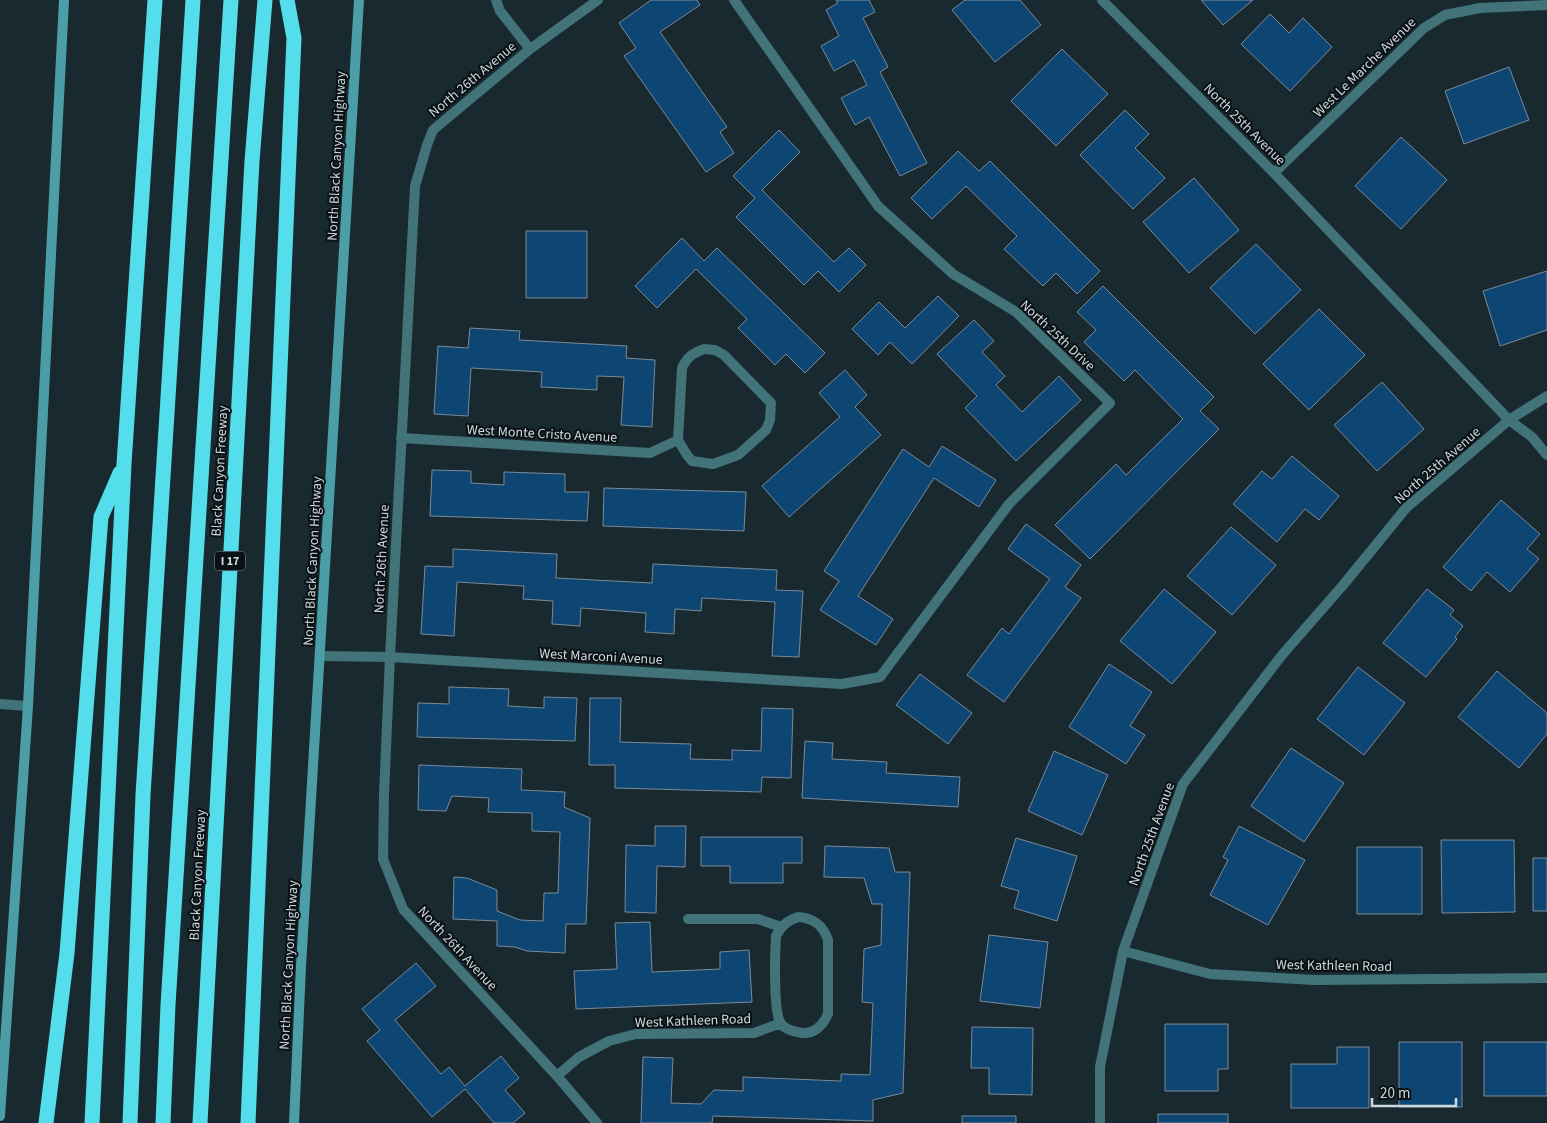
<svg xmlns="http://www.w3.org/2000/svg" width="1547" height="1123" viewBox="0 0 1547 1123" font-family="'Source Sans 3',sans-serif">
	<rect width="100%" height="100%" fill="#192930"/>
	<path fill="#0e4673" stroke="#7c8997" d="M651,0H697L700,5L660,32L727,127L720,132L734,153L706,172L624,56L636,48L619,23Z
		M836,0H869L875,12L863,18L888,67L880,72L927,163L900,176L869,117L855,125L841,98L867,85L854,60L834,71L821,46L839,36L826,10L838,3Z
		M965,0H1020L1041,25L995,62L952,10Z
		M1201,0H1253L1223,25Z
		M1270,14L1289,33L1303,18L1332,47L1290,91L1241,44Z
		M1062,49L1108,94L1056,146L1011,101Z
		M1509,67L1529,120L1464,144L1445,91Z
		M1125,110L1149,134L1135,148L1165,178L1133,209L1080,155Z
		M779,130L800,152L762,190L834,262L849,248L866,265L839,292L818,271L804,285L736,217L755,198L733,176Z
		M1401,137L1447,180L1401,229L1355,186Z
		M958,151L979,171L990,161L1100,271L1077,294L1056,273L1043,286L1004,249L1017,236L966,186L932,219L911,198Z
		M1194,178L1239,230L1189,273L1143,222Z
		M526,231H587V298H526Z
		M682,238L704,261L717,248L825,353L805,373L786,354L775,365L738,328L747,319L696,269L657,308L635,286Z
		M1256,244L1301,290L1255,334L1210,288Z
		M1547,271V330L1500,346L1483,291Z
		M1103,286L1214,397L1200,411L1219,429L1090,559L1055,525L1116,464L1126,475L1183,419L1135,370L1124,381L1084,342L1096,330L1077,312Z
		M938,296L959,316L912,364L890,342L878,355L852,329L879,302L905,328Z
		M1319,309L1365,355L1309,410L1263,364Z
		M974,320L994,341L982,352L1005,376L996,385L1022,412L1059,376L1081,400L1016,461L965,408L977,396L937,354Z
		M470,328L520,331L519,340L627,346L626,358L655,360L652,427L621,425L624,377L597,376V390L541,387L542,372L471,368L468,416L434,414L438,346L468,348Z
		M845,370L867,395L855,407L881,435L789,517L762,486L840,417L819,393Z
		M1382,382L1424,429L1377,471L1334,425Z
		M942,446L996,480L979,507L934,478L858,596L893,619L876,645L820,610L839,581L824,571L903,449L929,467Z
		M1292,456L1339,496L1319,520L1305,509L1277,542L1233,504L1262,471L1272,479Z
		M432,470L471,471V483L504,485V472L565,474V492H589L587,521L430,516Z
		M604,488L746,492L744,531L603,526Z
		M1501,500L1540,534L1527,549L1539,559L1510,592L1487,572L1471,591L1443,567Z
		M1026,524L1081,565L1065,587L1081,598L1004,702L967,675L1002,628L1009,634L1050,579L1008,549Z
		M1231,527L1276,565L1232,615L1187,576Z
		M453,549L557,554L556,578L652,583L653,564L777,570L776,590L803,591L799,657L772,656L775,602L702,598L701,611L675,609L674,634L645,632L646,613L581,608L580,626L552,624L553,601L523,599L524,586L457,582L454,636L421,634L425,566L453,567Z
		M1164,589L1216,632L1172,684L1120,641Z
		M1427,589L1454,610L1450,615L1463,626L1455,637L1457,639L1426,677L1383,643Z
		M1109,664L1152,692L1130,726L1145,735L1126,764L1069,727Z
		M1358,667L1405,703L1364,755L1317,719Z
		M1497,671L1547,713V734L1519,768L1458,717Z
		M920,674L972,713L948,744L896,705Z
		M449,687L509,689L508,706L544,708V697L577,698L575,741L417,737L418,703L449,704Z
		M590,698H621L620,742L691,744L690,759L732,760V750L761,751L762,708L793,709L791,778L762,777L761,792L615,788V765H589Z
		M805,741L833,743L832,759L887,762L886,773L960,777L958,807L802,798Z
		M1291,748L1344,783L1304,842L1251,806Z
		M1054,751L1108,775L1082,835L1028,811Z
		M419,765L522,769L521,790L565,792L564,807L590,818L586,924H566L565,953L527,951L515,947L497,946V921L453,919L454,877L467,878L497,890V911L520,920L543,921L544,893H558L560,832L532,831V813L488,812L489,798L452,796L446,811L418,810Z
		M655,826H686L685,867L657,866L656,913L625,912L626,845L655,846Z
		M1239,826L1305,860L1268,925L1210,895L1228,860L1223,857Z
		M701,837H802V863H783V883H730V866H701Z
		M1016,838L1077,856L1057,921L1014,908L1019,891L1001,886Z
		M1441,840H1514L1515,912L1442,913Z
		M825,846L889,848L895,872H910L903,1093L873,1100V1121L713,1116L712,1123H641L643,1057L673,1058L671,1103L701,1104L714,1090L743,1091V1077L841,1081V1074L870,1075L873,1003L862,1002L864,949L881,945L882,904H872L864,878L824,877Z
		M1357,847H1422V914H1357Z
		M1533,858H1547V911H1533Z
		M650,922L652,972L720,969V952L749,950L752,1002L576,1009L574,971L617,969L615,923Z
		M989,935L1048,942L1040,1008L980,1001Z
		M416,963L436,986L395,1020L441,1074L449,1067L465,1086L501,1056L519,1078L505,1090L525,1113L513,1123H494L465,1089L432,1117L367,1041L380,1030L362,1009Z
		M1165,1024H1228V1069H1218V1091H1165Z
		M972,1027L1033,1028L1032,1095L989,1094V1068H971Z
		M1399,1042H1462V1107H1399Z
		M1484,1042H1547V1096H1484Z
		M1337,1047H1369V1108H1291V1064H1337Z
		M1158,1114H1228V1123H1158Z
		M962,1116H1016V1123H962Z"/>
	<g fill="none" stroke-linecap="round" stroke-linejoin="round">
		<path stroke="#427378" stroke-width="10" d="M496,0L500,11L530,49
			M1102,0L1274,173L1509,420L1532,437L1547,455
			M1274,173L1424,28L1445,15L1480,8L1547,5
			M704,349L715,350L724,355L771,403L770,420L766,430L738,455L713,464L692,461L687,455L678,440L682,368C687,357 693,353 704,349Z
			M401,438L650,453L678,440
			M320,656L390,657L842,684L880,677L1009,504L1110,403L1016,312L953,274L878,206L734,0
			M0,704L28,706
			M798,917C814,918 823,925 828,940V1014C823,1025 815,1034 802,1033C795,1032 786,1030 781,1024C773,1013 775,952 776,936C782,925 787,921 798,917Z
			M688,919H758L781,927
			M1123,951L1210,974L1315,980L1547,978
			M557,1076L579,1057L609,1041L636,1034L754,1033L781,1023
			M597,1123L557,1076L403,909L383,859L384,794L390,657L415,186L427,145L433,130L530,49L598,0
			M1100,1123V1067L1123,951L1183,784L1282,655L1344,584L1406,508L1509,420L1547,396"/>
		<path stroke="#4c9ea6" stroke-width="10" d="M0,1116L28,706L64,0
			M294,1123L301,966L359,0"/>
		<path stroke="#54ddeb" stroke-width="15" d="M46,1123L67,953L101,517L120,473
			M92,1123L124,464L155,0
			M130,1123L143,795L193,0
			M163,1123L168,1005L231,0
			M200,1123L252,161L265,0
			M248,1123L294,38L287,0"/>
	</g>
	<g text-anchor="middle" stroke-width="4" stroke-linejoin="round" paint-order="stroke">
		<rect fill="#091114" stroke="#939ca1" stroke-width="1" x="215" y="551.5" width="30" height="19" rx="4"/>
		<g font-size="12" font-weight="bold" fill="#ced8dd">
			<text x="230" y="565">I 17</text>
		</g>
		<g font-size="14" fill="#ced8dd" stroke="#091114">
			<text transform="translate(1364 67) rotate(-44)" y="5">West Le Marche Avenue</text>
			<text transform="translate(472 79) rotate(-40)" y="5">North 26th Avenue</text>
			<text transform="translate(1245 124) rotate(45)" y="5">North 25th Avenue</text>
			<text transform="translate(336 156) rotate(-87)" y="5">North Black Canyon Highway</text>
			<text transform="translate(1058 335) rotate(43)" y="5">North 25th Drive</text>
			<text transform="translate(542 433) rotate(3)" y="5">West Monte Cristo Avenue</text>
			<text transform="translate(1437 465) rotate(-41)" y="5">North 25th Avenue</text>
			<text transform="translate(219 471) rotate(-87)" y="5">Black Canyon Freeway</text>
			<text transform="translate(381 559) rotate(-87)" y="5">North 26th Avenue</text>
			<text transform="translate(312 561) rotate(-87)" y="5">North Black Canyon Highway</text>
			<text transform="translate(601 656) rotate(3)" y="5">West Marconi Avenue</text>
			<text transform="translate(1151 834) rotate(-70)" y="5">North 25th Avenue</text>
			<text transform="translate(197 875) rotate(-87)" y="5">Black Canyon Freeway</text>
			<text transform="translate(458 948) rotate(47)" y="5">North 26th Avenue</text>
			<text transform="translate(288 965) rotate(-87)" y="5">North Black Canyon Highway</text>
			<text transform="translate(1334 965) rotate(1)" y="5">West Kathleen Road</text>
			<text transform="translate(693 1020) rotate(-2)" y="5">West Kathleen Road</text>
		</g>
	</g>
	<path d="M1372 1098v8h84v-8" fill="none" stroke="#ced8dd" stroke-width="2.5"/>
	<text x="1380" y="1098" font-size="15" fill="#ced8dd" stroke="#091114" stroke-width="4" paint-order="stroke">20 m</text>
</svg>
